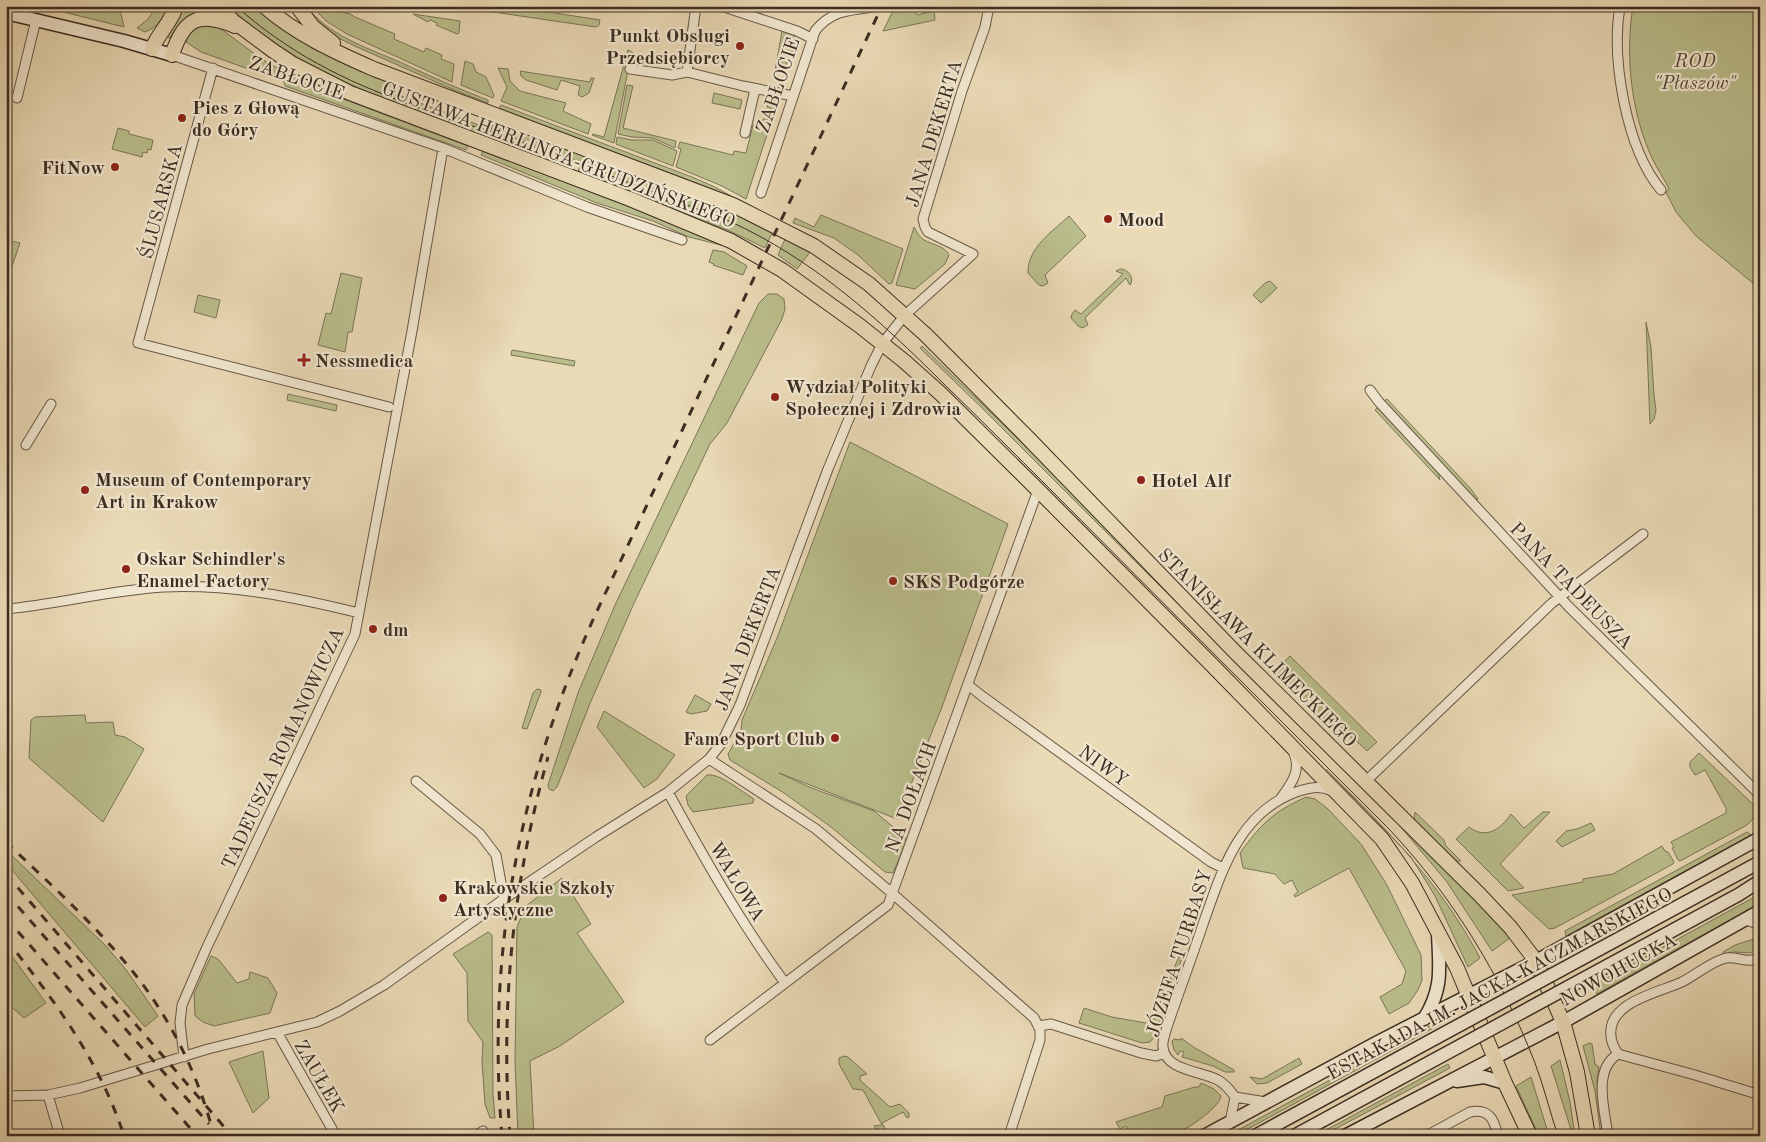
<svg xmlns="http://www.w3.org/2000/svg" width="1766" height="1142" viewBox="0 0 1766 1142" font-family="'Old Standard TT',serif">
	<rect width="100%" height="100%" fill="#eadab6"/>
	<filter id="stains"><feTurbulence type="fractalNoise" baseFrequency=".004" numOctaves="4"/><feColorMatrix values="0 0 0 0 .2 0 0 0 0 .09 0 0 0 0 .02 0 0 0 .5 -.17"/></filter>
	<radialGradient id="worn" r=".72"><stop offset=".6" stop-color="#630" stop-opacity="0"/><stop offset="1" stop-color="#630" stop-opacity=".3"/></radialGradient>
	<path fill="#babe8c" stroke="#7b7657" d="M39,6H119L124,27Z
		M157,6H169C165,19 157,27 145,32L137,28L147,20Z
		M183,6H208L215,13C191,9 182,20 170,38L165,36L179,18Z
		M228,6H253L282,28L310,46L349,66L391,83L388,91L481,126L478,135C391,101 297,72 228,6Z
		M486,6H510L600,20L599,25L596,27L486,11Z
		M1633,6H1760V289L1696,236L1676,212L1666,192L1669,189C1664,178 1657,169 1652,158C1631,113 1625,55 1633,6Z
		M913,8L917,15L934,11L935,20L883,31L893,11Z
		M336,11L350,14L355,17L395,34L394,39L424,52L426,48L442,55L441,59L454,64L452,82L347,34L326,21L316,11Z
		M307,12H311C335,38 370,49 402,63C430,76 458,89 488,100V103L454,90L357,47L330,34Z
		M413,14L460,21L459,33L457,34L436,25L437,23L430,20L428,22Z
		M201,26H215L221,29L263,60L309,86L468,146L466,150L285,86L283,79L278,76L265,75L201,52L186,42C187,33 193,29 201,26Z
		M782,31L795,35L794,38L797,40L794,51L790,52L784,73L775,71Z
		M628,50L641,57L640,66L629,65L614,143L592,135L593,134L604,137Z
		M465,61L473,64L476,72L486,77L494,95L493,98L461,85Z
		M498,68L508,69L510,81L520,91L566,103L563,111L591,124L588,134L501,101L507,87Z
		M520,71L590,82L591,78H594L589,93L582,97L578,95L580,86L561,80L557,90L526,80L521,76Z
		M627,85L633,86L623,128L676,141L675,148L653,138L632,137L618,134Z
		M714,93L742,100L740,109L712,103Z
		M775,99L778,101L746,199L722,186L676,167L681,149L678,148L680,142L733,155L734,151L746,153L753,125L761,127L763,119L769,120L772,109L767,107C768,102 770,100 775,99Z
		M501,105L692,177L715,187L733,197L499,108Z
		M494,121L719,206L773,231L765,248L730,231L578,172L581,162L491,130Z
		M118,128L129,131V134L153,140L151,150L148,149L147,153L143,152L142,157L112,149Z
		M617,137L632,140H653L677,151L673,166L616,144Z
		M483,151L646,213L721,245L689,237L653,221L597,203L481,155Z
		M821,215L903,249L892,283L889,284L858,255L834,238L793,223L795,218L814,227Z
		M1069,216L1086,236L1045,275L1048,283L1043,286L1039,285L1028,273C1027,248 1053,231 1069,216Z
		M914,227C917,232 919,237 924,240C933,245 945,246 949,255L945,264L915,289L896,285Z
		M786,237L811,251L797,269L778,255Z
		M7,240L20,243L6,284V243Z
		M713,250L724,252L747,266L743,275L713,265L714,264L709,262Z
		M1120,269C1128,269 1135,278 1130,285L1126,278L1085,318L1088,325L1082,328L1078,326L1071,318L1072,314L1075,310L1081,314L1123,274L1116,271Z
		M341,273L362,278L352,332H348L345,352L318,345L326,313L331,314Z
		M1270,281L1277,288L1261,303L1253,295L1265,283Z
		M768,294H777L784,299L785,309L782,319L727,423L710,444L635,601L591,701L557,787L553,791L549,789L548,785L578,693L615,605L759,303Z
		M198,295L220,300L216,318L194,312Z
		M1646,322L1651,347L1654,395L1656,410L1654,419L1650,424Z
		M922,346L1049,469L1192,618L1403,827L1495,920L1510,938L1492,951L1447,882L1400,826L982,408L920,348Z
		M512,350L575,361L574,366L511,355Z
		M288,394L337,405L336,411L287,400Z
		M1387,399L1470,488L1478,499L1476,501L1384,401Z
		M1378,407L1438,472L1440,480L1375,410Z
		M850,442L1008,524L942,707L897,819L779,773L809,787L874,811L903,835L906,839V843L893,873L885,872L831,827L784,793L730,760L728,754L741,731L742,720L777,638Z
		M1290,656L1377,742L1367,751C1354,737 1337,730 1323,718C1306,704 1291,687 1275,671Z
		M537,689L541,690V692L527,729L522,728L533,693Z
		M695,695L711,704L707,711L691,714L686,712Z
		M604,711L675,755L657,779L644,788L597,727Z
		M85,715L86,723L113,722L115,735L125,737L144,749L103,822L29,758L31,720L35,717Z
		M1699,753L1756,807C1757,816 1753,819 1747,825L1680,861L1678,860L1672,848L1674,847L1671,842L1726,813V808L1705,770L1695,775L1690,767V762Z
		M1326,769C1386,829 1440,882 1480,958L1468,967L1435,896L1411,857Z
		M707,775C720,773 742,792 754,799L753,803L693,812L688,805L686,796Z
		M1306,797L1315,799L1327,808L1361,844L1387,885L1421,955L1422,980L1418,990L1409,1003L1389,1014L1380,997L1402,984L1406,971L1349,868L1295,897L1294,895L1298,892L1292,880L1284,884L1275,874L1243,868L1240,853C1261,824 1273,812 1306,797Z
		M1415,812L1444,840L1446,846L1461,861H1454L1416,823L1414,819Z
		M1543,812H1550L1500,864L1524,888L1508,891L1456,839L1469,827C1486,840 1501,829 1511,814L1524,828Z
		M1591,823L1595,830L1562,847L1556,841L1566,831L1577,829Z
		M1747,832L1751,835L1566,936L1565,931Z
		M1662,846L1665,851L1668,852L1674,862L1673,864L1555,928L1549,929L1512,895L1583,882V879L1613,874Z
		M6,850L106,946L127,971L158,1016L145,1027L6,863Z
		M562,878L591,924L577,933L624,1002L560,1046L530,1061L534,1136H518L515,1062L517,927L526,906Z
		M1760,894V903L1597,994L1592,986Z
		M488,932L492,935L493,1094L495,1118H490L485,1104L482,1062L483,1042L468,1021L467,973L453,954Z
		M1760,937L1759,946L1751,953L1734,952L1724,954L1723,952L1735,945Z
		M6,948L46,1003L24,1018L6,1002Z
		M211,956L218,959L237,983L249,979L250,972L268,978L277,993L270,1013L214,1026L203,1022L195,1016L194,994Z
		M1179,956L1182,958L1155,1036L1150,1042L1142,1043L1079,1023L1084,1008L1112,1017L1152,1024Z
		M1446,1017L1448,1020L1235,1136H1227Z
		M1181,1038L1195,1048L1234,1070V1072H1225L1213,1066L1182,1057L1184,1052L1180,1051L1178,1055L1174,1050L1172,1041L1174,1039L1181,1040Z
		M1589,1043L1592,1044L1595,1064L1599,1067L1597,1081L1603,1136H1601L1595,1091L1583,1046Z
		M263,1051L269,1098L253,1113L229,1062Z
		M844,1056L848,1057L867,1074L860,1076V1080L890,1107L900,1104L909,1113V1117L907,1118L903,1112L882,1123L886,1130L879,1134L874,1126L882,1125L863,1090L853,1089L839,1064V1058Z
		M1299,1058L1302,1064L1267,1083L1257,1084L1250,1077L1262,1079Z
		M1560,1060L1570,1102L1575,1136H1573L1551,1066Z
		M1448,1064L1450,1068L1322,1136H1315Z
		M1531,1077L1549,1136H1539L1516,1086Z
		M1201,1083L1214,1089L1221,1096C1219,1109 1182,1133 1170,1136C1160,1138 1142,1136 1131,1136L1126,1126L1120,1129L1116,1122L1162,1107L1165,1096L1195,1087H1199Z"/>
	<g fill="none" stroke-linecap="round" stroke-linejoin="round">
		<g stroke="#685847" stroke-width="11">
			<path id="street" d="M721,6L797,31L813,39
				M1620,6C1611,59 1626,148 1661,190
				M172,55L443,148L587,207L682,240
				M213,68L138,343L389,407
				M630,69L672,75L687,72L743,86L793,96
				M687,72L696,6
				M17,98L36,20
				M745,133L755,89
				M761,193L815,31C833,8 855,10 882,6
				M1370,390L1379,402L1569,607L1760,795
				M26,445L51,404
				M6,609C59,604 111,590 164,587C231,584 294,597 359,613
				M968,685L982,696L1211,862L1223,868
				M709,759L816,829L893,894L1034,1018L1040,1029V1040L1009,1136
				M416,781L480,834L496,855L504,899
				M1365,782L1552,603L1643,534
				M668,792C704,858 741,923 785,983
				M1281,798C1292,783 1302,770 1293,751
				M1745,920L1755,923L1760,927
				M1038,1026L1051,1024L1141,1053L1156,1056L1164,1053
				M277,1032L336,1136
				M710,1040L888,905L1038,490
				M1618,1054C1615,1049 1611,1043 1611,1036C1607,1002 1658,993 1682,982C1696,975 1710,962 1726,958C1739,956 1748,965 1760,957
				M184,1057L180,1023L182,1005L207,947L355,634L412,331L443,148
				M48,1095L60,1136
				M6,1096L48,1095L80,1088L208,1049L317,1022L340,1011L384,985L504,899L596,837L668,792L709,759L721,744L740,705L828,469L871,366L882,344L905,315L973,254L928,232L925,227L923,219L962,91L985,27L989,6
				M1235,1097L1266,1102
				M1230,1122L1235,1097C1230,1090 1225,1084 1218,1080C1202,1071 1165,1071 1163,1047C1162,1040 1166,1031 1168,1024C1179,992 1191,960 1202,927C1221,874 1237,814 1296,792C1308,788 1320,785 1332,791
				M476,1136L483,1131
				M1426,1136L1470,1112C1489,1108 1494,1119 1498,1136
				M1608,1136C1605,1111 1592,1070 1618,1054L1695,1075L1760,1095"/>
		</g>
		<g stroke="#3c2d22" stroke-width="15">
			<path id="secondary" d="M6,13L124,41L172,55
				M1424,1019C1444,987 1439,967 1438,932
				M1457,1081L1484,1077L1505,1083
				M1204,1136L1376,1043L1536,961L1760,838
				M1345,1136L1563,1022L1760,911"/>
		</g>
		<g stroke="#3c2d22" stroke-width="16">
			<path id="primary" d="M218,6L233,21L272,50L293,64L350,93L630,199L731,241L782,270L860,326L904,361L940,393L1038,490L1214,667L1382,839L1412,883L1457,968L1505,1083L1530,1136
				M264,6C296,34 335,52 374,69L733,205L814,246L869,284L926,335L1029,439L1236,653L1479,894L1511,928L1536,961L1563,1022L1577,1072L1588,1136
				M297,6L313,27L333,43
				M152,49C158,33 172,22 176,6
				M172,55C184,18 199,11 235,26"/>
		</g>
		<use href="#street" stroke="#f1e7d0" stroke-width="9"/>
		<use href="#secondary" stroke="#f1e7d0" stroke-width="12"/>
		<use href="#primary" stroke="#eadab6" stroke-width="14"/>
		<path stroke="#3c2d22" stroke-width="1" d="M236,6C287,52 345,81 409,104C425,110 440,117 455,121C470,126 485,129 499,134C576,162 653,192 729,221C813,259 880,320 944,384C980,419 1015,454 1050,489C1163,603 1276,716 1389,829C1453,897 1501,976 1535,1063C1544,1087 1550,1112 1558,1136"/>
		<path stroke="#3c2d22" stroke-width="3" stroke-dasharray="9 9" stroke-linecap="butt" d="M6,842C46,880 88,918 124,961C167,1011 198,1072 214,1136
			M6,874L232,1136
			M6,893L209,1124
			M6,918L197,1136
			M6,939C54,1000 100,1061 124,1136
			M502,1136C486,950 520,779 597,611L882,6
			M510,1136C500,1005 513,882 548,757"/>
		<g stroke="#3c2d22" stroke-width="15" stroke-linecap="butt">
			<path id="secondary-bridge" d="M1255,1136L1760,862
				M1294,1136L1738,895L1760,881"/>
		</g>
		<use href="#secondary-bridge" stroke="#f1e7d0" stroke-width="12"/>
	</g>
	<g fill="#8f2418" stroke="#f1e7d0" stroke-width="2">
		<circle cx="740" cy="46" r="5"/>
		<circle cx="182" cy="118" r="5"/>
		<circle cx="115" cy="167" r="5"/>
		<circle cx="1108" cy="219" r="5"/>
		<path d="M301.5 352.5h5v5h5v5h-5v5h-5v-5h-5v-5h5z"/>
		<circle cx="775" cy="397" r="5"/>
		<circle cx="1141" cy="480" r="5"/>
		<circle cx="85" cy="490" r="5"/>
		<circle cx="126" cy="569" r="5"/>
		<circle cx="893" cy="581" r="5"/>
		<circle cx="373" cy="629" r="5"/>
		<circle cx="835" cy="738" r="5"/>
		<circle cx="443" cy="898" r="5"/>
	</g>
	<g text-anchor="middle" stroke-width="4.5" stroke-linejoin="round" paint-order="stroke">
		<g font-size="19" font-weight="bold" fill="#3c2d22" stroke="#f1e7d0" text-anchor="start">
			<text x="730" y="42" text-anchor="end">Punkt Obsługi<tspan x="730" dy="22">Przedsiębiorcy</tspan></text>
			<text x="192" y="114">Pies z Głową<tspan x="192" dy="22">do Góry</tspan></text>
			<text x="105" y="174" text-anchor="end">FitNow</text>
			<text x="1118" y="226">Mood</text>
			<text x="315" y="367">Nessmedica</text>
			<text x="785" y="393">Wydział Polityki<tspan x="785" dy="22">Społecznej i Zdrowia</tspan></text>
			<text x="95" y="486">Museum of Contemporary<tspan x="95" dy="22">Art in Krakow</tspan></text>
			<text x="1151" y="487">Hotel Alf</text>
			<text x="136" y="565">Oskar Schindler's<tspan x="136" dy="22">Enamel Factory</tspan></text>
			<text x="903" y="588">SKS Podgórze</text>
			<text x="383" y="636">dm</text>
			<text x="825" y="745" text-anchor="end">Fame Sport Club</text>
			<text x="453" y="894">Krakowskie Szkoły<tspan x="453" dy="22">Artystyczne</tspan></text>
		</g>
		<g font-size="19" font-style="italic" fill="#554a37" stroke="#f1e7d0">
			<text x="1695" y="67">ROD<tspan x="1695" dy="22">"Płaszów"</tspan></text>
		</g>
		<g font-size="19" fill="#3c2d22" stroke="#f1e7d0">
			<text transform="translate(297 77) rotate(19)" y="7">ZABŁOCIE</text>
			<text transform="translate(777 85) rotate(-71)" y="7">ZABŁOCIE</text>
			<text transform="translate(933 133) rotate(-73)" y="7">JANA DEKERTA</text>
			<text transform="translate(559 154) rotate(21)" y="7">GUSTAWA HERLINGA-GRUDZIŃSKIEGO</text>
			<text transform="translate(160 201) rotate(-75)" y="7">ŚLUSARSKA</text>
			<text transform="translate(1572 585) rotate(46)" y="7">PANA TADEUSZA</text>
			<text transform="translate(747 638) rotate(-69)" y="7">JANA DEKERTA</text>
			<text transform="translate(1258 647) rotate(45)" y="7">STANISŁAWA KLIMECKIEGO</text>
			<text transform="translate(282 748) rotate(-65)" y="7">TADEUSZA ROMANOWICZA</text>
			<text transform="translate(1104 765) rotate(36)" y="7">NIWY</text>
			<text transform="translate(910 797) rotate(-70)" y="7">NA DOŁACH</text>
			<text transform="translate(738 881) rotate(59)" y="7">WAŁOWA</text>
			<text transform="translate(1178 953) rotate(-72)" y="7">JÓZEFA TURBASY</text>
			<text transform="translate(1618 969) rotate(-29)" y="7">NOWOHUCKA</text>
			<text transform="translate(1499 983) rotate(-28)" y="7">ESTAKADA IM. JACKA KACZMARSKIEGO</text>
			<text transform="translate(320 1076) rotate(60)" y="7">ZAUŁEK</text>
		</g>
	</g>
	<rect width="1766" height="1142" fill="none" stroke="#eadab6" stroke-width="25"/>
	<rect x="8" y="8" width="1751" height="1127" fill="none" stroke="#3c2d22" stroke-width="2.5"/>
	<rect x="12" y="12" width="1741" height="1117" fill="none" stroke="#3c2d22"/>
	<rect width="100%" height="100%" filter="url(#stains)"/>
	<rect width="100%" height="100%" fill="url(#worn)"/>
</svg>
